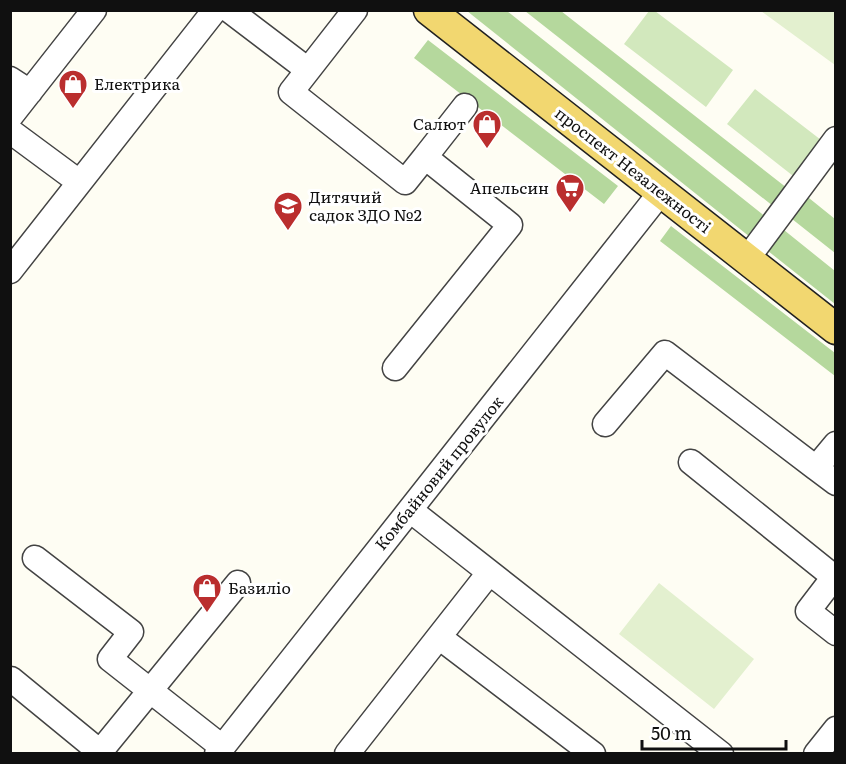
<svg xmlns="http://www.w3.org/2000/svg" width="846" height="764" viewBox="0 0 846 764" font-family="Literata,serif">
	<rect width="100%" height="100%" fill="#fefdf3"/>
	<path fill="#d2e8bd" d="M649,11H655L733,70L706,107L624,44Z
		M755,89L825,143L797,179L727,124Z"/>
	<path fill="#b5d89d" d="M467,11H507L766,217L750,237Z
		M525,11H561L787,188L773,206Z
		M428,40L618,186L604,204L414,58Z
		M804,194L835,219V253L787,215Z
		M671,226L835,353V376L660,241Z
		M779,226L835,271V304L763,247Z"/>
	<path fill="#e3f0cf" d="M761,11H835V65Z
		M659,583L754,659L714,709L619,634Z"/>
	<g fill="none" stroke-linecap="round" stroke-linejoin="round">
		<g stroke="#434343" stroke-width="27">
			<path id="minor" d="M229,10L308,70
				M355,10L291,92L405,182L425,157L510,225L395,368
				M10,79L30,92
				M10,117L94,10
				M10,131L79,182
				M425,157L465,106
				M747,259L836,139
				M10,271L215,10
				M605,424L665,353L816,468L836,444
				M691,462L834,577L808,611L836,633
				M816,468L836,483
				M410,510L721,754
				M35,558L131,632L110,659L222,747
				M439,637L593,754
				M11,679L100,752L238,583
				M217,754L661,192
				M347,754L489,573
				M816,754L836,729"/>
		</g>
		<g stroke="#212121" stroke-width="33">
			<path id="major" d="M429,10L836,329"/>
		</g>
		<use href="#minor" stroke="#fff" stroke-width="24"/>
		<use href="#major" stroke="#f2d770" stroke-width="30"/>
	</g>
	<defs>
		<g id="shop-pin" transform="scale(1.5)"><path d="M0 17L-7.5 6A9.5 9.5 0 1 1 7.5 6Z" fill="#ba2e2e" stroke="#fff"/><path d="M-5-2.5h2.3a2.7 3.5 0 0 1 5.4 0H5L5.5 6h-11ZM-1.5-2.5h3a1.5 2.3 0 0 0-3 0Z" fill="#fff"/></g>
		<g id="supermarket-pin" transform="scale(1.5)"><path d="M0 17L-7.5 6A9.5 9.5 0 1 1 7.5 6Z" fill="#ba2e2e" stroke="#fff"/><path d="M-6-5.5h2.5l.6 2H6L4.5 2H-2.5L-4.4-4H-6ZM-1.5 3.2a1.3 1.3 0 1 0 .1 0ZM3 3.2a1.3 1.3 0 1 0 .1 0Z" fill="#fff"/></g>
		<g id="school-pin" transform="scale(1.5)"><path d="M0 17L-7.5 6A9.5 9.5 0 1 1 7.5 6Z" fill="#ba2e2e" stroke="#fff"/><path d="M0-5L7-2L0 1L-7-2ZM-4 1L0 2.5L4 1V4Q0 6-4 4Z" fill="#fff"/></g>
	</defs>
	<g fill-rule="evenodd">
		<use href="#shop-pin" x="73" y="84"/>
		<use href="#shop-pin" x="487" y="124"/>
		<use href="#supermarket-pin" x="570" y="188"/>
		<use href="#school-pin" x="288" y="206"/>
		<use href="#shop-pin" x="207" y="588"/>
	</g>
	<g text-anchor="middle" stroke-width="6" stroke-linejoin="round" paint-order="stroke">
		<g font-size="16" fill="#101010" stroke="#fff" text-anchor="start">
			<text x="94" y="90">Електрика</text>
			<text x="466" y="130" text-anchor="end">Салют</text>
			<text x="549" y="194" text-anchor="end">Апельсин</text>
			<text x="309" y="203">Дитячий<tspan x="309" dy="18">садок ЗДО №2</tspan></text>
			<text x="228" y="594">Базиліо</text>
		</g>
		<g font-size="16" fill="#101010" stroke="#fff">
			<text transform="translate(633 170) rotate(38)" y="6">проспект Незалежності</text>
			<text transform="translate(439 473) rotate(-51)" y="6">Комбайновий провулок</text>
		</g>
	</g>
	<rect width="846" height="764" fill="none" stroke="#101010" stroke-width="24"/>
	<path d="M642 740v9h144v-9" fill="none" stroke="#101010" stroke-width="3"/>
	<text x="651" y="740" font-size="18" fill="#101010" stroke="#ffffff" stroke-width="4.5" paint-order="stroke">50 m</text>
</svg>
